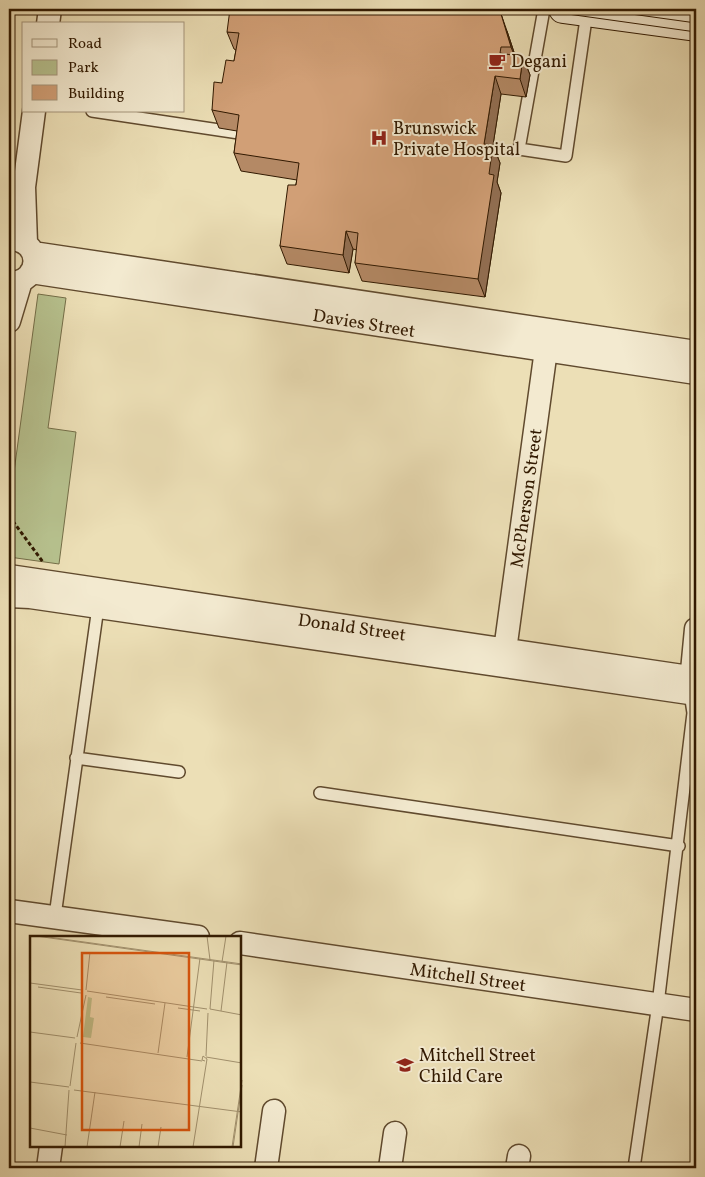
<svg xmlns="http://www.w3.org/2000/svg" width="705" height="1177" viewBox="0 0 705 1177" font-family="Vollkorn,serif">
	<rect width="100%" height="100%" fill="#ecdfb6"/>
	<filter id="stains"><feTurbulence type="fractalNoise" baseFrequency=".004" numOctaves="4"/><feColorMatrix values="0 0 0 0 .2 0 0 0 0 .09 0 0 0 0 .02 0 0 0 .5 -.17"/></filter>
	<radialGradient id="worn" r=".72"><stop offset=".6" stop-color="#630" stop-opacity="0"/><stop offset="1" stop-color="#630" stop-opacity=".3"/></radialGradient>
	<path fill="#b7c28f" stroke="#746e48" d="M38,294L66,298L48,428L76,432L59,564L9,557V509Z"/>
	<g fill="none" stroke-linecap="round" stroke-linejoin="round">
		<g stroke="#604a2e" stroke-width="14">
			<path id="service" d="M544,9L519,149L566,156L587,12
				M92,111L239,133
				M76,758L179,772
				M320,793L679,846
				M55,916L98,607
				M634,1168L658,1004L693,713L690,693"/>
		</g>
		<g stroke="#604a2e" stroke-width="25">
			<path id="minor" d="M48,24L50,9
				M9,239C43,239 43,283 9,283
				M26,243L24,187L34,111
				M33,253L696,352
				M31,272L696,373
				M9,321L21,281
				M9,576L696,678
				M9,596L30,597L696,694
				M503,665L548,335
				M690,692L696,629
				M9,911L198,937
				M240,943L696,1010
				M48,1168L51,1146
				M266,1168L274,1111
				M390,1168L395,1133
				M517,1168L519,1156"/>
		</g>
		<g stroke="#311900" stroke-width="30">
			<path id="secondary" d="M563,9L696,27"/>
		</g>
		<path stroke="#311900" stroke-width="3" stroke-dasharray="4 2.5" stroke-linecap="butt" d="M9,516L43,562"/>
		<use href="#service" stroke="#f3ead0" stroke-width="11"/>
		<use href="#minor" stroke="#f3ead0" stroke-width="22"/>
		<use href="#secondary" stroke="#f3ead0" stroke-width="28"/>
		<path stroke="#311900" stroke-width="1" d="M532,9L696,32
			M595,9L696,23"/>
	</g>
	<path fill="#b48965" stroke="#311900" d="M507,31L515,55L523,57L530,75L526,97L501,94L493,145L500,163L497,182L501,193L485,297L362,281L355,263L357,250L353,249L349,273L287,264L280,246L297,180L241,171L234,153L237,131L219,128L212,110L222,83L234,61L236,50L234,49L227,32Z"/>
	<path fill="#926f53" stroke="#311900" d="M501,14L507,31L518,65L511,47Z
		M523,57L530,75L526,97L520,79Z
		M495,76L501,94L493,145L500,163L497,182L501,193L485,297L478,279L484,144Z
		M346,231L353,249L349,273L343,255Z"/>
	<path fill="#d19f76" stroke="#311900" d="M230,9H467L501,14L511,47H501L500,53L523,57L520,79L495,76L484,144L493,145L489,174L494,175L478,279L355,263L358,233L346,231L343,255L280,246L288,185H296L299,163L234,153L239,115L212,110L214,82L222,83L226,60L234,61L239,33L227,32Z"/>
	<defs>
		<g id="cafe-bare" transform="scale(1.35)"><path d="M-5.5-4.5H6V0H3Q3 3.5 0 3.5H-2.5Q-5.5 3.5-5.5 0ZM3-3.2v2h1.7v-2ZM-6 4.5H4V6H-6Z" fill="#8f2418" stroke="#f3ead0" stroke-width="2.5" paint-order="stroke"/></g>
		<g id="hospital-bare" transform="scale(1.35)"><path d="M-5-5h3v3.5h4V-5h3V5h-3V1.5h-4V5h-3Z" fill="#8f2418" stroke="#f3ead0" stroke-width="2.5" paint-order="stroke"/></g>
		<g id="school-bare" transform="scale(1.35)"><path d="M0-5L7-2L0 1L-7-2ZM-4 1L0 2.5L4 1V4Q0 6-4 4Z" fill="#8f2418" stroke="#f3ead0" stroke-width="2.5" paint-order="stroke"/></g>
	</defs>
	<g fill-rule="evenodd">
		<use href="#cafe-bare" x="497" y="61"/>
		<use href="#hospital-bare" x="379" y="138"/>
		<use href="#school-bare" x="405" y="1065"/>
	</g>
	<g text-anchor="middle" stroke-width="4" stroke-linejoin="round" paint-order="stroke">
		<g font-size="18" fill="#311900" stroke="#f3ead0" text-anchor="start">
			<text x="511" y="67">Degani</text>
			<text x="393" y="134">Brunswick<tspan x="393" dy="21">Private Hospital</tspan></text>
			<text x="419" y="1061">Mitchell Street<tspan x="419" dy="21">Child Care</tspan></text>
		</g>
		<g font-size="18" fill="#311900" stroke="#f3ead0">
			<text transform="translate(364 323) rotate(9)" y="6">Davies Street</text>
			<text transform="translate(526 498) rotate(-82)" y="6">McPherson Street</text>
			<text transform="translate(352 627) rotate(8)" y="6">Donald Street</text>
			<text transform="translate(468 977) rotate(8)" y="6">Mitchell Street</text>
		</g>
	</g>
	<g transform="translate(30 936)">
		<rect width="211" height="211" fill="#ecdfb6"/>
		<path d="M58,61L62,62L60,81L64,82L61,102L53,101Z" fill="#b7c28f"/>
		<path fill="none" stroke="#a1906d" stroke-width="1" d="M6,0L212,29M11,0L212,28M177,0L180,24M192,26L196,0M0,47L52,54M8,51L51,57M56,54L60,16M57,55L177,73M76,61L125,68M148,72L170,75M180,73L184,24M180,73L212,79M191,75L197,26M0,96L45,102M47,101L56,59M50,107L172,125M128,117L135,67M176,120L178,77M157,121L170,22M176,121L212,127M0,146L39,151M40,150L46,107M44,154L212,176M0,192L37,199M35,211L39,154M57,211L65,156M90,211L94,185M109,211L112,188M128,211L131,191M163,211L177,123L173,120L172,124L175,125M202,211L212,144M203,211L212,149"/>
		<path fill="#d6530b" fill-opacity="0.15" stroke="#d6530b" stroke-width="2.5" d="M52,17H159V194H52Z"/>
		<rect width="211" height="211" fill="none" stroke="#311900" stroke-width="2.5"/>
	</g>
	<rect width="705" height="1177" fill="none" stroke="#ecdfb6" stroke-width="30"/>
	<rect x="10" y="10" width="685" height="1157" fill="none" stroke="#311900" stroke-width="2.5"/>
	<rect x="15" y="15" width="675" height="1147" fill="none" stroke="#311900"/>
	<rect x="22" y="22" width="162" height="90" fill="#f3ead0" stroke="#a5967d"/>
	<rect x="32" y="39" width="25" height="8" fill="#f3ead0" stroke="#a5967d"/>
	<text x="68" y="48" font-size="15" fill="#311900">Road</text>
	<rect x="32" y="60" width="25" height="15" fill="#b7c28f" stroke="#a5967d"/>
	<text x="68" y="72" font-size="15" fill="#311900">Park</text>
	<rect x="32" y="85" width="25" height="15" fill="#d19f76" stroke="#a5967d"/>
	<text x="68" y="98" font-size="15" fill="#311900">Building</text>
	<rect width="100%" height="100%" filter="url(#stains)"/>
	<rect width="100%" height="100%" fill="url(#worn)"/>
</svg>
